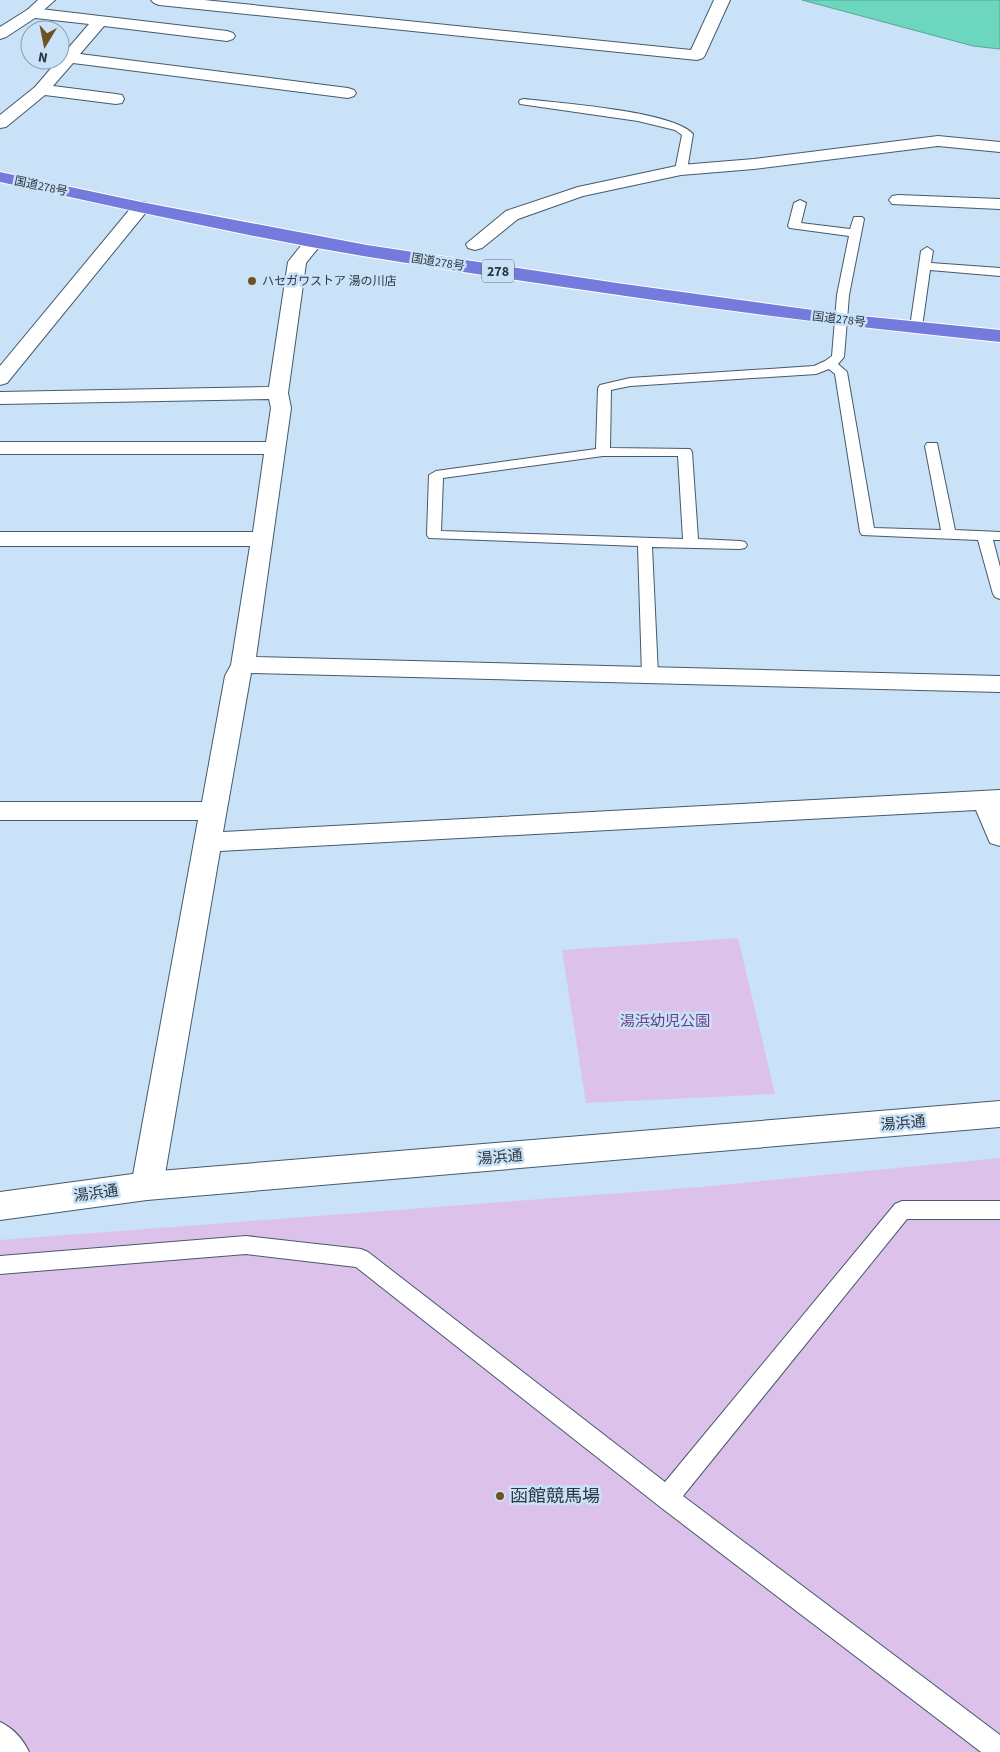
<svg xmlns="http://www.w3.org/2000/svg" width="1000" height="1752" viewBox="0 0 1000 1752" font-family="'Source Sans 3','Noto Sans JP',sans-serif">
	<rect width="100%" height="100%" fill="#c9e2f8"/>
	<path fill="#dcc1eb" d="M738,938L775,1094L586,1103L562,950Z
		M1000,1158V1752H0V1240L701,1187Z"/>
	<path fill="#6cd6bf" stroke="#59a698" d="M802,0H1000V49L973,46Z"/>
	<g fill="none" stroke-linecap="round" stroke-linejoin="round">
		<g stroke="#455a6c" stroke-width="2">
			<path id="lane" d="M524,99C558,103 673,111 693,134L687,170L681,173L675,170L682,135L675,130L638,121L520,104L519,102L520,100Z
				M800,200L806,203L801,223L850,229L854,217H862L864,219L849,295L844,357L838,364L847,372L874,528L941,530L925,446L927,443H937L955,530L1000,532V540H993L1000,567V599L995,597L993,594L978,540L862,535L860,532L835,374L829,369L816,374L630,386L611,390L610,448L690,449L692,452L698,539L740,541L745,542L747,545L745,548L740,549L652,547L658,675L656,679L650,680L644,679L642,675L638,546L429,538L427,535L429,475L436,471L596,449L598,388L600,385L630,378L814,366L825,361L832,356L837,295L849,236L790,228L788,226L794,203ZM603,456H678L683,539L441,531L443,478Z
				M927,247L933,251L931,263L1000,268V276L930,270L922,327L916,331L910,327L921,251Z
				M902,1201H1000V1219H907L683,1496L1000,1735V1752H981L659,1506L356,1267L246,1254L0,1274V1256L246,1236L361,1249L368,1252L665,1482L895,1204Z
				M0,1722C13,1728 23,1739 29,1752H0Z"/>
		</g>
		<g stroke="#455a6c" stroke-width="2">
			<path id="street" d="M32,8L227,31L233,33L235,36L233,39L227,41L104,26L80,54L348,88L354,90L356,93L354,96L348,98L73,63L53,86L116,94L122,95L124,99L122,103L116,104L45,95L6,127L0,128V115L35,87L89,24L35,18L6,37L0,39V27L27,10Z
				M938,136L1000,142V152L938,146L754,169L681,175L583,196L518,219L482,248L475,250L468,248L466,244L506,211L578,187L681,165L754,159Z
				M898,195L1000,199V209L892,204L889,200L892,196Z
				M141,202L147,203L150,207L147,211L7,383L0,385V366L135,203Z
				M314,236L321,238L323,242L306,263L288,393L291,408L256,657L1000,676V692L251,673L223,832L1000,790V846L990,843L976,810L220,851L163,1186L158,1196L147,1200L136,1196L131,1186L198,820H0V802H202L225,676L231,665L250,546H0V532H253L264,454H0V442H266L271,408L269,399L0,404V392L269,387L288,262L307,238Z"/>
		</g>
		<g stroke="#455a6c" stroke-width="2">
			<path id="secondary" d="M38,0H55L37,16H27L24,13Z
				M151,0H204L691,50L714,0H730L705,55L703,58L697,60L159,5L154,3Z
				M1000,1101V1127L147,1200L0,1220V1192L147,1172Z"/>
		</g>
		<g stroke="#fff" stroke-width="2">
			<path id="highway" d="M0,172L141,202L367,245L617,283L842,314L1000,330V342C789,321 579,291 369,257C246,237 123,208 0,182Z"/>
		</g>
		<use href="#lane" fill="#fff" fill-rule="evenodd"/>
		<use href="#street" fill="#fff" fill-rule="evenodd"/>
		<use href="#secondary" fill="#fff" fill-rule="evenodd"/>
		<use href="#highway" fill="#757add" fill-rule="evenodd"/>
	</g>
	<g fill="#6e5124" stroke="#c9e2f8" stroke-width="2">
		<circle cx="252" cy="281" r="5"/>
		<circle cx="500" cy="1496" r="5"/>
	</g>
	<g text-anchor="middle" stroke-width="5" stroke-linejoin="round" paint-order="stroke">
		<g font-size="12" fill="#2c363e" stroke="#c9e2f8">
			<text transform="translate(41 186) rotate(12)" y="4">国道278号</text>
			<text transform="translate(438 262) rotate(9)" y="4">国道278号</text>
			<text transform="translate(839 319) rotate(7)" y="4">国道278号</text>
		</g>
		<g font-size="12" fill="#2c363e" stroke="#c9e2f8" text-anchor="start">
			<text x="262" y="285">ハセガワストア 湯の川店</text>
		</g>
		<rect fill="#c9e2f8" stroke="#5b6a76" stroke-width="1" x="482" y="259.5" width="32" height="23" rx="4"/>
		<g font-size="14" font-weight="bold" fill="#2c363e">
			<text x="498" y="276">278</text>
		</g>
		<g font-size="15" fill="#703c8b" stroke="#c9e2f8">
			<text x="665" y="1026">湯浜幼児公園</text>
		</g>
		<g font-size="15" fill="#2c363e" stroke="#c9e2f8">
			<text transform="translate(903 1123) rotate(-5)" y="5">湯浜通</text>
			<text transform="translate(500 1157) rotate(-5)" y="5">湯浜通</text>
			<text transform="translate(96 1193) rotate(-8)" y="5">湯浜通</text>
		</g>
		<g font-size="18" fill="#2c363e" stroke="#c9e2f8" text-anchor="start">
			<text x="510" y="1502">函館競馬場</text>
		</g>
	</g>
	<g transform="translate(45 45) rotate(190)"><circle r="24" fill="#c9e2f8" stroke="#8a9dae"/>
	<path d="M0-4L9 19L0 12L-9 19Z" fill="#6e5124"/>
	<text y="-8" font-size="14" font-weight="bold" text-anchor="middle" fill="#2c363e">N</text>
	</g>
</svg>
